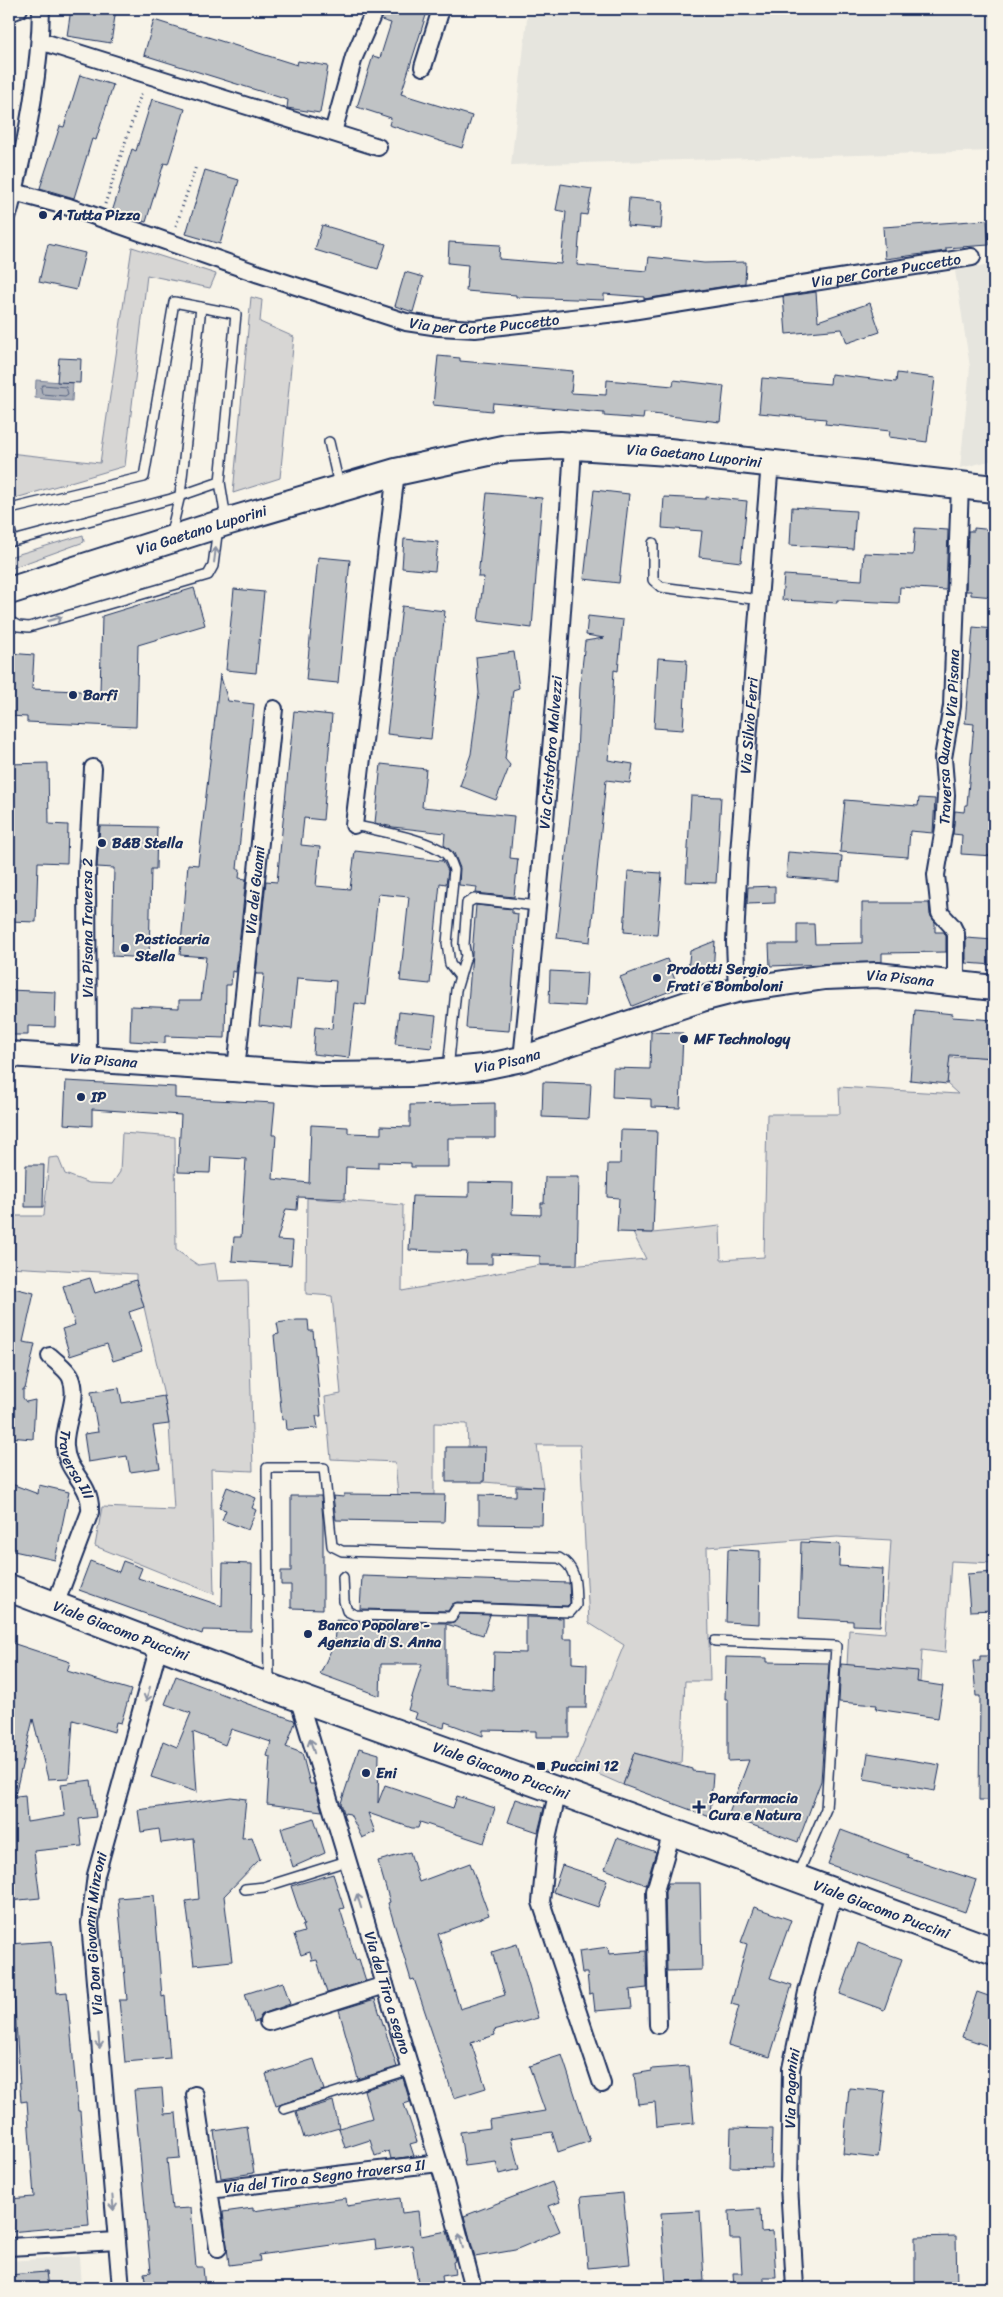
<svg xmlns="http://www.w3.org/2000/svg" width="1003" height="2297" viewBox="0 0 1003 2297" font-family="Sriracha,sans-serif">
	<rect width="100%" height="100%" fill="#f7f3e8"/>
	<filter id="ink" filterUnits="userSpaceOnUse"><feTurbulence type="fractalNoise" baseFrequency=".02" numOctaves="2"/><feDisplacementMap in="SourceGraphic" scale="10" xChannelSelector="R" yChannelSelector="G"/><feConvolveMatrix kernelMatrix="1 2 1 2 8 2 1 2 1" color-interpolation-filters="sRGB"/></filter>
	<g filter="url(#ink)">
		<path fill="#e6e5de" d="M528,9H994V151L511,165Z
			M994,263V460L960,468L970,367L955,271Z
			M79,2256L81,2288H9V2261Z"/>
		<path fill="#d7d6d4" stroke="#798299" d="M132,247L216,274L210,288L147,275L125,466L9,500V453L100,463Z
			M251,297L262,300L260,322L294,337L280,478L233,493Z
			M83,535L84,542L9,569V557Z
			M972,1056L994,1058V1563L951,1561L945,1653L922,1650L920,1682L881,1676L877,1667L847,1665L849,1630L885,1633L891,1540L837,1537L707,1547L710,1681H685L681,1764L672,1763L634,1753L623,1785L575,1764L624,1645L589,1623L580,1445H537L543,1487L484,1482L485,1448L468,1447L467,1424L434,1423V1495H398L395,1462L331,1459L325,1397L341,1394L332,1296L306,1294L307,1198L403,1205L402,1291L540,1265H581L646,1259L633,1233H653L720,1226L721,1260L764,1257L767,1114H840L839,1087L958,1094L947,1084L949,1058Z
			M122,1133L175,1137L176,1250L198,1265L215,1263L218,1281L248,1280L253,1471L211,1469L214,1594L95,1546L102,1507L174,1510L169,1424L164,1396L144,1307L136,1281V1274L9,1267V1216H44L49,1158L58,1157L65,1174L89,1183L112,1184L120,1172Z"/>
		<path fill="#acb0b9" stroke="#727c95" d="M36,380L73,383L72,401L35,398Z"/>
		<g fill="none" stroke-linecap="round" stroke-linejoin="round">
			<path stroke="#556382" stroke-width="1" d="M43,385L66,387L68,394L65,396L42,394L41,388Z"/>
		</g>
		<path fill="#c0c3c5" stroke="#1b2f5e" d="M71,9H116L111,43L67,36Z
			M385,9H428L401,94L472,116L462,148L389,125L391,118L357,107L373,56L380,58L391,23L381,20Z
			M154,20L297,65L298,61L328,66L320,113L287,108L288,100L144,55Z
			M80,75L113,85L96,140L92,139L74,198L40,188L60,126L64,127Z
			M152,99L185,109L168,164L164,163L146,222L112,212L132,149L136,151Z
			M205,170L239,180L220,244L186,234Z
			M561,184L592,189L587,215L581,214L577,265L647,271L649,257L704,263L746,262L745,283L644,299V297L604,294V300L516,297V295L466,291L468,265L448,263L449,242L500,245L499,259L561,264L566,212L556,210Z
			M629,198L663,201L661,229L627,226Z
			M987,220L989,245L946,248V251L885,259L883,227Z
			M322,225L386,244L378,269L315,250Z
			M48,244L85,253L76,290L39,282Z
			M405,272L423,277L413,312L395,306Z
			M816,292L818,321L870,303L880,332L847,343L842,329L786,334L783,297Z
			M438,356L460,358V361L573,371L571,393L606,395L607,380L673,386L674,380L724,386L720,422L644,413L643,419L604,416V413L493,403L492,411L433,405Z
			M59,358L81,359L80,383L57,382Z
			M897,373L935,378L927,442L889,437L890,431L825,424L826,419L759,413L762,378L830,384L831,374L896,382Z
			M594,490L629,494L619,583L584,579Z
			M487,493L542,498L532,628L478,621L484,577H478Z
			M664,497L706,499V497L747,501L741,562L699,557L702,531L662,528Z
			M792,507L856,511L853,549L790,545Z
			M915,528L948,530L946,590L900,587L899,603L837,600V603L782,600L784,575L862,580L864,553L913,555Z
			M974,528L994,530V597L971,595V591H966L968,531H974Z
			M404,539L438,542L435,571L402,568Z
			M318,557L350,560L338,683L306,680Z
			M194,588L205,625L138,645L136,727L27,722V717L9,716V653L34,655L32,689L100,692L102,616Z
			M234,589L264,592L256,673L226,670Z
			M402,606L445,611L431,739L387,734Z
			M588,616L623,620L618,671L614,670L611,731L608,760L633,764L630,783L606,780L590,942L557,938L577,754L580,686L585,641L604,638L586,635Z
			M973,627L994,629V856L961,854L962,835L953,834L955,811L964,812L965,805H967L974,724L965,723Z
			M514,652L519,688L513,690L505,759L510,765L496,800L460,786L471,754L479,693L476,657Z
			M658,658L687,660L683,730L654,728Z
			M220,674L228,701L254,704L237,869H240L239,878L246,879L236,972L232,971L231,985H226L225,1038L165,1036V1043L130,1041L131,1006L179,1008V1000H201L206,957L180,955L188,864L198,865Z
			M294,711L332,715L323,820L304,818L301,845L320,847L316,886L350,889L355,851L442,861V859L448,871L446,884L440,883L430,984L400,981L409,897L378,894L366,1005L355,1003L349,1058L313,1054L315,1027L332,1029L336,981L297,978L292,1029L259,1025L264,974H256L266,881L277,882Z
			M48,763L49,824L68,825L67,863L38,862L36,922L9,921V764Z
			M381,764L426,769L422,807L514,816L510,858L518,859L514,897L476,893L477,887L459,885L460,868L454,853L444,845L445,833L393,827L375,823Z
			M691,796L721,797L716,883L686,882Z
			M919,798L935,799L933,833L910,831L908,857L840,852L845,800L918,806Z
			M100,826L157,827L156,869H151L149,958L112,956L114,868L97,867Z
			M788,852L842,856L840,881L786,877Z
			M628,871L662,873L657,935L624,932Z
			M775,886V903L747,904L748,887Z
			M862,903H929L930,915L935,922V932H944L946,936V952L882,953V962L770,966L769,944H797V924H814L815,944L862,943Z
			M476,905L512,909V913L518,914L509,1031L466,1028Z
			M966,938L994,940V965L966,963Z
			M715,941L713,973L688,971L690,951Z
			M667,959L678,988L632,1006L620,977Z
			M550,971L587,973L585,1006L549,1004Z
			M9,990L56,992L55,1027L28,1026V1035H9Z
			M915,1010L953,1014L952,1017L994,1020V1058L950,1055L947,1084L910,1080Z
			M399,1012L436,1016L432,1048L395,1044Z
			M651,1032L683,1033L680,1108L651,1107V1099L612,1097L613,1068L650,1069Z
			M66,1081L175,1087V1098L275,1103L272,1135H276L273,1179L309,1183L311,1125L348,1127V1133L381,1134V1126L410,1127V1105L495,1103V1138H448V1167H411V1163L378,1162V1168L346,1167L345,1199L298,1197L297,1210L286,1209L277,1240L293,1241L291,1265L232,1261L234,1237H241L246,1159L211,1157L210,1173L178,1172L181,1115L92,1109V1126L64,1124Z
			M543,1082L591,1084L589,1119L542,1117Z
			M621,1130L657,1131L653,1233L617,1232L619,1198L607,1197L608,1164H620Z
			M26,1165H44L43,1207H25Z
			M545,1177H579L577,1265H540V1256L492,1254V1264H466L467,1252L409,1250L412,1196L469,1197V1182L513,1183L512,1214L541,1215V1203H544Z
			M90,1278L95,1293L136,1280L144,1307L129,1312L142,1352L113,1361L107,1344L70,1356L62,1329L75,1325L63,1286Z
			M9,1287L34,1293L23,1342L35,1344L25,1389H23V1398L26,1402L35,1400L33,1439L9,1437Z
			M297,1320H308L309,1331H313L321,1416H316L318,1428L287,1430L286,1419L282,1420L274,1335L279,1334L277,1323Z
			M119,1388L122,1403L164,1396L169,1424L153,1426L160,1468L130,1472L127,1456L88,1462L84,1434L98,1432L91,1392Z
			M446,1447H485L484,1482H446Z
			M9,1483L38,1494L39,1485L69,1492L55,1560L9,1550Z
			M516,1486L543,1487L542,1525L479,1524V1495L516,1496Z
			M227,1487L256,1498L252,1508L256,1510L248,1530L222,1520L226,1510L219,1508Z
			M344,1494L445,1495L444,1522L336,1520L333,1496L344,1497Z
			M291,1496H321L323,1520V1609L291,1608V1585H281V1571H291Z
			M801,1542L840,1544L839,1566L883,1569L880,1626L853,1625V1621L799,1618Z
			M728,1549L760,1551L759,1624L726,1622Z
			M90,1561L119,1572L123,1561L142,1568L138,1578L222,1606L223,1563L252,1564L251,1631L203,1630L202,1634L79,1590Z
			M994,1572V1610L970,1611L967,1574Z
			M362,1576L569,1583L570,1603L567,1606L457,1602L452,1604L448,1611L360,1609Z
			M460,1614L490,1615L483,1635L446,1624V1686L493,1690L494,1652L526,1653V1617L563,1618V1639H572V1663L587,1664L586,1708H569V1737H536V1731L483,1730V1736L445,1722L444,1728L415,1719L417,1713L408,1710L422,1664H381L380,1696L320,1674L334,1644L336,1620L360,1622L451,1623L456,1621Z
			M9,1642L70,1662L67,1671L131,1690L121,1723L116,1722L114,1732L73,1720L69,1778L48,1779L33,1719L15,1795L9,1794Z
			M980,1656H994V1800H979L980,1696H976L973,1661H980Z
			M726,1657L767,1658V1662L829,1663L821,1781L798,1842L728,1816L749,1760L728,1761V1699H725Z
			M841,1664L918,1671L917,1682L943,1686L938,1718L876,1709L877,1705L839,1702Z
			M176,1676L248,1704L294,1720L295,1723L286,1747L302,1753L310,1784H314L322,1811L267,1804L270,1757L267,1756L271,1742L231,1729L225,1745L193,1732L197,1792L151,1777L163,1741L177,1747L191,1713L165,1704Z
			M359,1748L379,1754L378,1803L385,1785L453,1808L457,1796L495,1808L484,1843L420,1822L418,1828H412L368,1813L375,1832L362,1838L350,1814L344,1813L341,1803Z
			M634,1753L692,1769V1771L713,1773L710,1817L623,1785Z
			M868,1753L940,1765L935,1791L864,1779Z
			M91,1780L96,1817L79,1819L82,1846L34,1851L40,1898L9,1901V1797L25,1795L27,1822L65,1816L61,1784Z
			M231,1797L246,1799L242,1838L252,1837L260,1859L224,1896L232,1961L194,1965L186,1901L199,1899L194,1839L161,1843L159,1829L141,1832L138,1810Z
			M516,1799L544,1808L538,1832L508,1822Z
			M314,1818L325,1853L293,1867L281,1828Z
			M841,1830L908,1855L907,1857L976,1880L965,1912L828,1864Z
			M617,1838L656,1852L646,1885L605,1869Z
			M410,1852L419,1882L470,1863L489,1915L438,1934L460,2009L505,1995L492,1952L517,1944L538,2018L494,2030L495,2035L471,2043L486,2088L454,2098L414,1979L411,1980L388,1903L390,1902L378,1861Z
			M562,1865L607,1880L598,1907L553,1892Z
			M333,1874L344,1908L340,1909L356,1960L359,1959L366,1981L327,1993L317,1960L312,1961L310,1952L301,1955L294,1935L304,1932L302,1926L304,1925L291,1886Z
			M668,1883H700L702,1970L667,1971L665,1892Z
			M154,1895L162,1997L165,1996L170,2058L125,2062L119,2000H127L118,1898Z
			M754,1907L791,1920L770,1978L792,1985L770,2057L728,2045L739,2006L731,2004L747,1944L741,1942Z
			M52,1941L57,1993L67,1992L78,2111H80L89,2225L9,2232V2199L34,2197L27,2101L21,2102L13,1977L9,1978V1944Z
			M858,1943L902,1959L884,2010L840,1994Z
			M608,1947L609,1954L646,1951L647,1988L630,1990L632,2008L595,2011L593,1993L589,1994L587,1973H582L579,1951Z
			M283,1982L290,2004L265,2013L258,2021L254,2022L245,1994Z
			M977,1992L994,1998V2048L962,2037Z
			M375,1999L397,2067L358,2079L339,2010Z
			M562,2055L590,2141L558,2152L552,2132L511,2138L519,2169L499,2174L496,2162L465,2166L460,2132L490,2128L489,2120L545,2111L529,2066Z
			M314,2059L324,2090L276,2106L266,2074Z
			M689,2066L694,2123L657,2127L655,2102L638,2104L634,2074L652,2071V2069Z
			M403,2078L410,2102L404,2104L417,2142L410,2144L414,2156L391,2159L389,2151L375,2156L370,2140L345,2148L339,2128L372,2118L364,2090Z
			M162,2088L164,2114L176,2113L180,2158L167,2159L172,2209L191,2208L196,2267H203L205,2288H146L144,2273L151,2272L134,2090Z
			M849,2088L885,2091L878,2158L843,2154Z
			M333,2101L339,2128L304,2138L296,2112Z
			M247,2126L254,2173L221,2178L214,2131Z
			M731,2128L772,2129L771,2168L730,2167Z
			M552,2182L560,2202L549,2206L560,2231L515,2250L475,2257L464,2216Z
			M623,2193L630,2264L588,2268L581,2197Z
			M346,2198L347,2206L400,2198L402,2213L418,2211L421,2236L447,2231L455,2261L453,2262L455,2274L442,2276L444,2288H419L412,2245L376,2250L375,2239L259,2255L260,2261L229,2265L223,2212L253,2208V2211Z
			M760,2209L761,2232L773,2231L776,2277H764V2288H734L733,2273H742L740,2239H730L729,2211Z
			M700,2211L704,2281L666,2284L661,2213Z
			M956,2236L957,2288H915V2237Z
			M46,2272L48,2288H9V2275Z"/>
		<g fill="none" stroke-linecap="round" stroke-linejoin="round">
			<g stroke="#1b2f5e" stroke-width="12">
				<path id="service" d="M329,442L339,485
					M9,514L10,509L144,477L174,302L236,314L220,482L226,519
					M9,527L13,541L171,499L220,482
					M170,537L180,495L201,307
					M653,543V580L661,587L760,600
					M9,621L18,626L29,627L208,575L213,566L218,527
					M354,825C378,831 427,839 445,853C450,857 452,864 454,870L447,943L450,964L460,977
					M448,1070L456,990L466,956L464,945L467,903L474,899L538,906
					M715,1641L836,1646L826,1809L797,1876
					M269,1684L267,1468H324L332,1546L342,1551L559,1558C578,1568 575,1586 576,1605L570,1612L457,1608L451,1617L355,1615L347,1611L344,1601L343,1577
					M245,1889L264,1887L347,1861
					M284,2109L410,2069"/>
			</g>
			<g stroke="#1b2f5e" stroke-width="20">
				<g id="minor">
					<path d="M9,13L19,9"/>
					<path d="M40,41L378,147"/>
					<path d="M423,67L441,9"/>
					<path d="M333,132L354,57L375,9"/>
					<path id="s1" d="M14,192L69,207L259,274L406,322L439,327L475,329L625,312L972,257"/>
					<path d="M9,212C26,146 40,77 41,9"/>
					<path d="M354,825L396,472"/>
					<path id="s2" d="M956,982V934L952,926L940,913L936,875L944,828L946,795L943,758L952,706L960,485"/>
					<path id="s3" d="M737,990L735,942L739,853L770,462"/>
					<path id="s4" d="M88,1058L87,873L93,768"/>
					<path id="s5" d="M522,1059C543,855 561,650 573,446"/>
					<path id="s6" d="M236,1070L274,709"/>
					<path id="s7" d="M50,1356C56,1362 68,1370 71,1378C80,1399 63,1425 65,1446C66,1474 92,1482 90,1512L55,1605"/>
					<path id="s8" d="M298,1697L445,2183L473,2288"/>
					<path d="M558,1790L547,1839L541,1902L602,2084"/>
					<path d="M268,2022L385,1985"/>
					<path d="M658,2025L655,1891L672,1832"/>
					<path d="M195,2095L209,2190"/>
					<path d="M9,2247L117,2241"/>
					<path id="s9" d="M218,2248L209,2190L439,2163"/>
					<path id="s10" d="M121,2288L90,1923L96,1875L159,1646"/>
					<path id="s11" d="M795,2288L789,2185L791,2069L807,1992L834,1892"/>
				</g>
			</g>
			<g stroke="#1b2f5e" stroke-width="28">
				<g id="secondary">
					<path id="s12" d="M9,1054L323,1075L412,1074L483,1067L522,1059L702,999L737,990L825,977L877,975L994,988"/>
				</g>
			</g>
			<g stroke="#1b2f5e" stroke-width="30">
				<g id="primary">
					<path id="s13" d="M9,591L226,522L396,472L507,448L560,445L669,452L994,489"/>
					<path id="s14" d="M9,1588L269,1687L672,1832L994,1951"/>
				</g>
			</g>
			<path stroke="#1b2f5e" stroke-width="3" stroke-dasharray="1 4" stroke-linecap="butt" d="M105,204L142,91
				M176,226L196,166
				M9,567L11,554"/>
			<use href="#service" stroke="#f7f3e8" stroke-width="9"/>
			<use href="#minor" stroke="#f7f3e8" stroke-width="16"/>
			<use href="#secondary" stroke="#f7f3e8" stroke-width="24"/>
			<use href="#primary" stroke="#f7f3e8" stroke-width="26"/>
		</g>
		<defs><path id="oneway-shaft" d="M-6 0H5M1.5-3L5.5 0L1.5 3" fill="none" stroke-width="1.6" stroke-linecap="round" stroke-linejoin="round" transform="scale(1.25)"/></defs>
		<g stroke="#8991a3">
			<use href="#oneway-shaft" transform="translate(215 555) rotate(-83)"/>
			<use href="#oneway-shaft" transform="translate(55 619) rotate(-16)"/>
			<use href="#oneway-shaft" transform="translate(148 1694) rotate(105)"/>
			<use href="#oneway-shaft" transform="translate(312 1746) rotate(-107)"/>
			<use href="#oneway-shaft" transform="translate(359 1901) rotate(-107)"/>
			<use href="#oneway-shaft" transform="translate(99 2041) rotate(85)"/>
			<use href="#oneway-shaft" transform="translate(113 2203) rotate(85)"/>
			<use href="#oneway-shaft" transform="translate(461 2241) rotate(-105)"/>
		</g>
	</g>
	<g fill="#1b2f5e" stroke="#f7f3e8" stroke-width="2">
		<circle cx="43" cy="215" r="5"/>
		<circle cx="73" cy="695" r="5"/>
		<circle cx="102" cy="843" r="5"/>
		<circle cx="125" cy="948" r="5"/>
		<circle cx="657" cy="978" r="5"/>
		<circle cx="684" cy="1039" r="5"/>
		<circle cx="81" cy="1097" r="5"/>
		<circle cx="308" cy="1634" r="5"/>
		<rect x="536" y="1761" width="10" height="10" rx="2.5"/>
		<circle cx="366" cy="1773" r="5"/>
		<path d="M696.5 1799.5h5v5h5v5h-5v5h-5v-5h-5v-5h5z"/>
	</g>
	<g text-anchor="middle" stroke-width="4" stroke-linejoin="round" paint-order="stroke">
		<g font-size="15" font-weight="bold" fill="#1b2f5e" stroke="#f7f3e8" text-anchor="start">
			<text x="53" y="220">A Tutta Pizza</text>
			<text x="83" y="700">Barfi</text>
			<text x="112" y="848">B&amp;B Stella</text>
			<text x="135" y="944">Pasticceria<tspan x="135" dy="17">Stella</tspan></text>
			<text x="667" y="974">Prodotti Sergio<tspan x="667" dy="17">Frati e Bomboloni</tspan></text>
			<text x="694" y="1044">MF Technology</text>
			<text x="91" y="1102">IP</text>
			<text x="318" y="1630">Banco Popolare -<tspan x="318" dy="17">Agenzia di S. Anna</tspan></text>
			<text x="551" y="1771">Puccini 12</text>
			<text x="376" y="1778">Eni</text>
			<text x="709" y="1803">Parafarmacia<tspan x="709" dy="17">Cura e Natura</tspan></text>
		</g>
		<g font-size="15" fill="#1b2f5e" stroke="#f7f3e8">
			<text dy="5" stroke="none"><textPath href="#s1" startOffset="898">Via per Corte Puccetto</textPath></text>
			<text dy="5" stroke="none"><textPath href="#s1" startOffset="492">Via per Corte Puccetto</textPath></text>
			<text dy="5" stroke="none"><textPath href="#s13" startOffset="706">Via Gaetano Luporini</textPath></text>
			<text dy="5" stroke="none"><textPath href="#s13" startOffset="202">Via Gaetano Luporini</textPath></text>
			<text dy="5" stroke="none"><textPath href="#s3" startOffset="265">Via Silvio Ferri</textPath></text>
			<text dy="5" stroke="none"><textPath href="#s2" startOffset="252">Traversa Quarta Via Pisana</textPath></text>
			<text dy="5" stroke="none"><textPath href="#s5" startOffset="308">Via Cristoforo Malvezzi</textPath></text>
			<text dy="5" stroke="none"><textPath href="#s6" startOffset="181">Via dei Guami</textPath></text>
			<text dy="5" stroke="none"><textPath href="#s4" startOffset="130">Via Pisana Traversa 2</textPath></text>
			<text dy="5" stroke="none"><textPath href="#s12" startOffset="905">Via Pisana</textPath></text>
			<text dy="5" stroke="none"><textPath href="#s12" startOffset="95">Via Pisana</textPath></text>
			<text dy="5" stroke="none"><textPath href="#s12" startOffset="500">Via Pisana</textPath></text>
			<text dy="5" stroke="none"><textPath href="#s7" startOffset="121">Traversa III</textPath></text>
			<text dy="5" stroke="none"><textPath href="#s14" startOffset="120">Viale Giacomo Puccini</textPath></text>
			<text dy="5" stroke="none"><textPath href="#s14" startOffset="525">Viale Giacomo Puccini</textPath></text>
			<text dy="5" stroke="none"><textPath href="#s14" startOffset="930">Viale Giacomo Puccini</textPath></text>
			<text dy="5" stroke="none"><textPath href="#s10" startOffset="356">Via Don Giovanni Minzoni</textPath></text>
			<text dy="5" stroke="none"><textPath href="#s8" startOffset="309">Via del Tiro a segno</textPath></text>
			<text dy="5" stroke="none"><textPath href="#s11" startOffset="200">Via Paganini</textPath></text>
			<text dy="5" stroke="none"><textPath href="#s9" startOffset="175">Via del Tiro a Segno traversa II</textPath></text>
		</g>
	</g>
	<rect width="1003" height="2297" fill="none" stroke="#f7f3e8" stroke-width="30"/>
	<rect x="15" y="15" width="973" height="2267" fill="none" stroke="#1b2f5e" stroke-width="2" filter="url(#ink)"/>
</svg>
